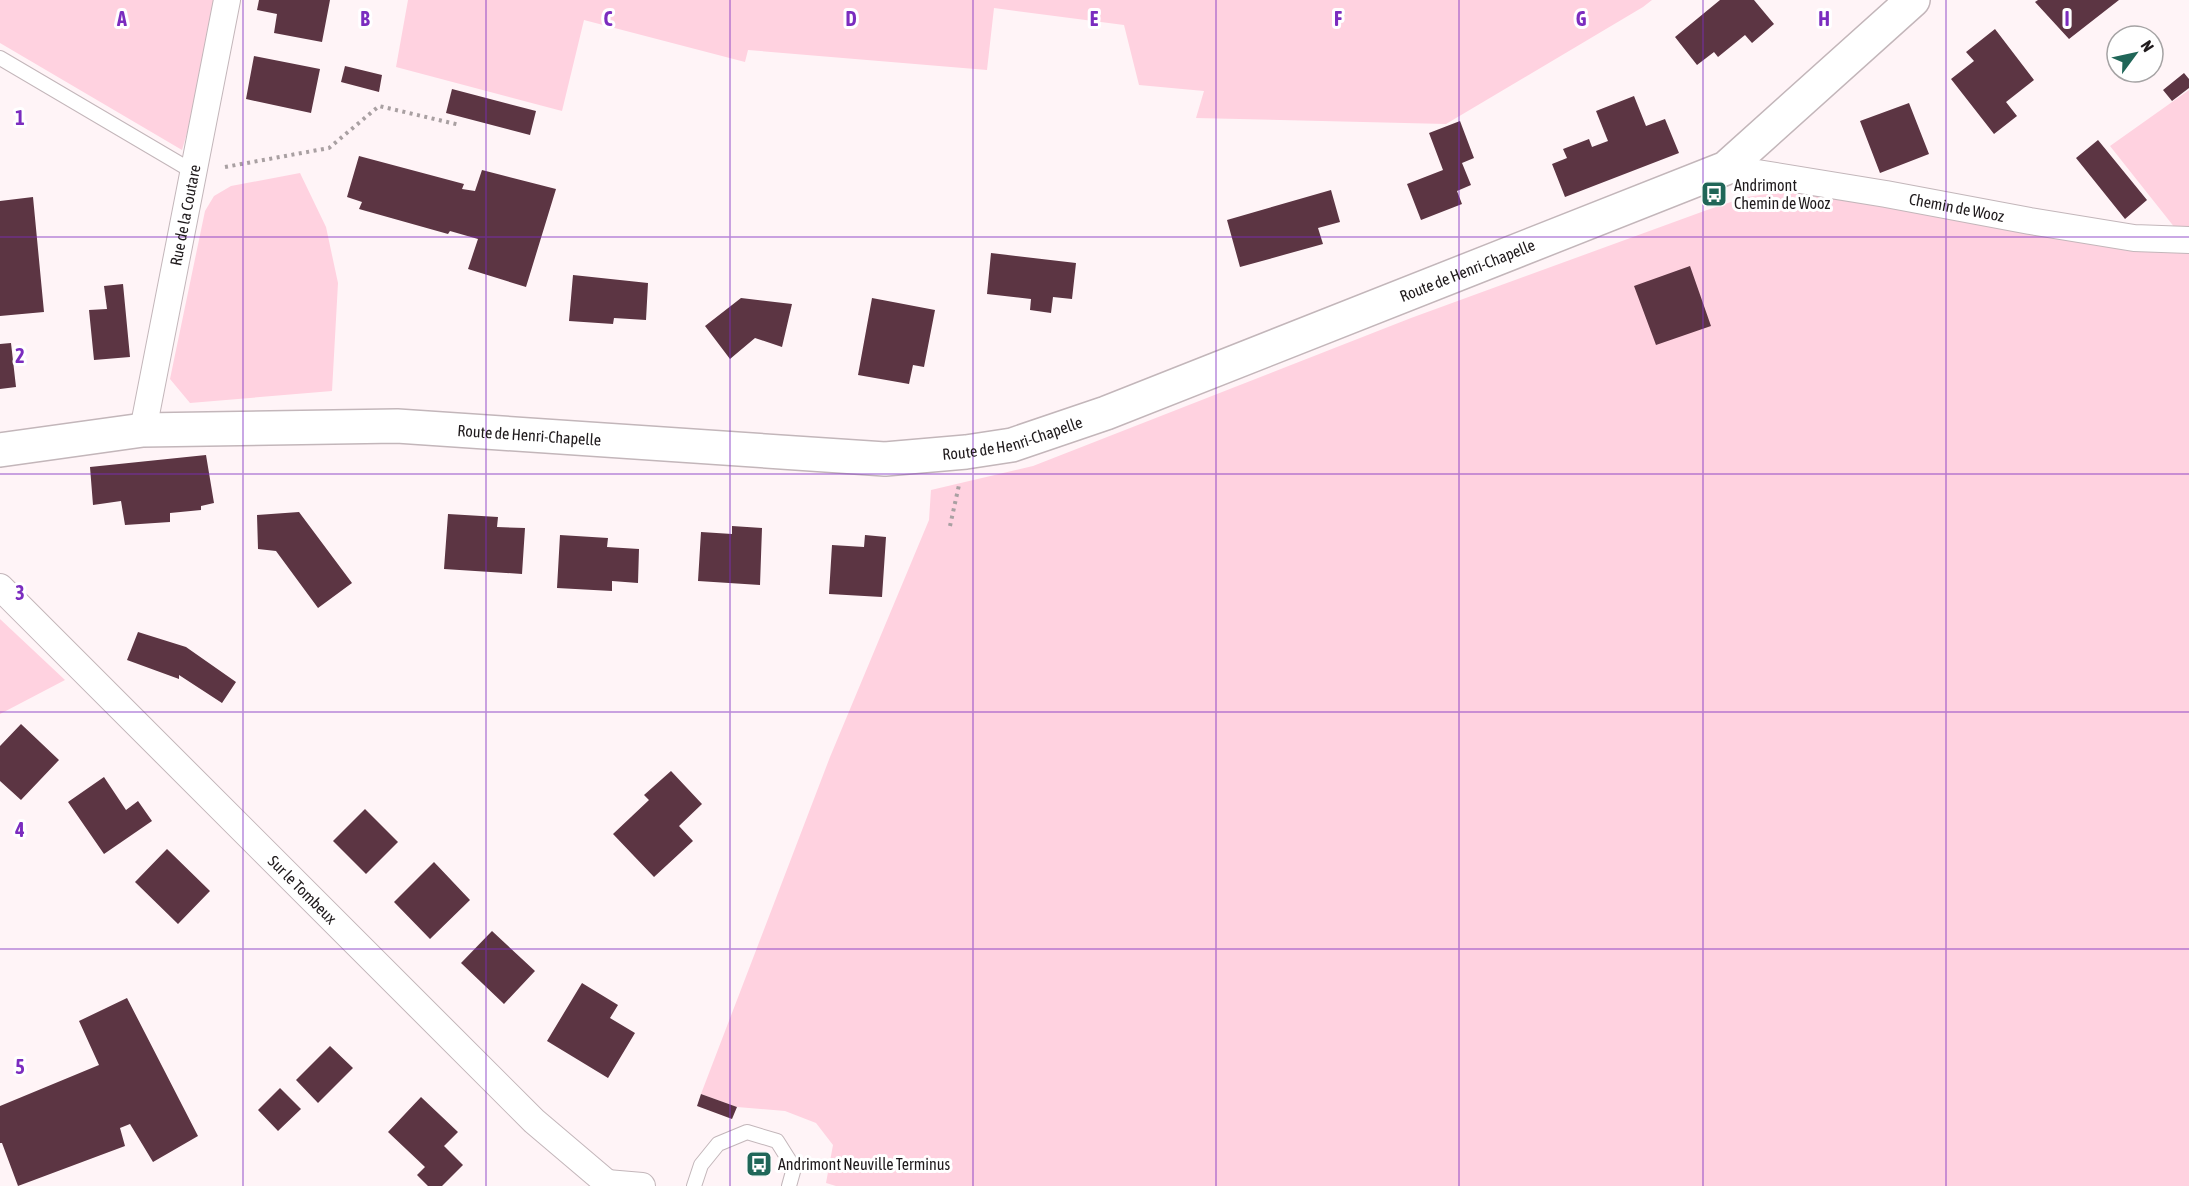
<svg xmlns="http://www.w3.org/2000/svg" width="2189" height="1186" viewBox="0 0 2189 1186" font-family="'Asap Condensed',sans-serif">
	<rect width="100%" height="100%" fill="#fff4f7"/>
	<path fill="#ffd2e0" d="M0,0H217L202,82L182,150L0,43Z
		M408,0H1652L1643,7L1446,124L1196,118L1204,91L1139,85L1124,25L994,8L987,70L748,50L745,62L584,20L562,111L396,67Z
		M2189,90V234L2179,233L2110,146Z
		M300,173L326,227L338,283L332,391L190,403L170,379L205,211L214,196L231,186Z
		M1788,191L1844,194L2129,251L2189,253V1186H836L826,1183L833,1145L816,1123L785,1111L737,1107L701,1094L830,757L929,520L931,490L1033,466L1411,318L1707,210L1746,197Z
		M0,619L65,680L0,714Z"/>
	<path fill="#5c3543" d="M259,0H330L322,42L274,33L277,14L257,10Z
		M1720,0H1754L1774,24L1752,43L1745,35L1718,57L1714,52L1697,65L1675,37Z
		M2038,0H2119L2069,39L2035,2Z
		M1995,29L2034,80L2006,102L2017,116L1994,134L1951,79L1974,61L1966,52Z
		M254,56L320,69L311,113L246,99Z
		M345,66L382,75L379,92L341,82Z
		M2184,73L2189,79V88L2172,101L2163,90Z
		M452,89L536,111L530,135L446,113Z
		M1634,96L1646,126L1665,119L1679,153L1565,197L1552,164L1567,158L1563,149L1589,139L1592,147L1608,141L1596,111Z
		M1909,103L1929,154L1880,173L1860,121Z
		M1460,121L1474,158L1462,163L1471,185L1457,191L1462,204L1421,220L1407,184L1443,170L1429,133Z
		M2098,140L2147,200L2125,219L2076,158Z
		M359,156L464,184L462,189L475,191L482,170L556,189L526,287L468,269L478,239L450,231L448,234L359,209L362,202L347,197Z
		M1331,190L1340,222L1318,228L1323,244L1240,267L1227,220Z
		M33,197L44,312L0,316V201Z
		M991,253L1076,263L1072,299L1053,297L1051,313L1030,310L1031,299L987,294Z
		M1690,266L1711,326L1656,345L1634,286Z
		M573,275L648,283L646,320L614,318L613,324L569,321Z
		M123,284L130,357L94,360L89,310L107,309L104,286Z
		M741,298L792,304L782,347L755,338L730,359L705,326Z
		M872,298L935,310L924,367L913,365L909,384L858,375Z
		M11,343L16,387L0,389V344Z
		M206,455L214,503L201,506V510L170,513V522L125,525L121,501L93,505L90,467Z
		M299,512L352,583L318,608L276,551L258,549L257,515Z
		M448,514L498,517L497,527L525,528L522,574L444,569Z
		M732,526L762,528L760,585L698,581L701,532L732,534Z
		M560,535L608,538L607,547L639,549L638,583L612,581V591L557,588Z
		M865,535L886,537L882,597L829,594L832,545L864,547Z
		M138,632L186,647L236,682L222,703L179,675V679L127,660Z
		M21,724L59,760L21,800L0,781V746Z
		M671,771L702,804L679,826L693,841L654,877L613,834L649,800L644,795Z
		M104,777L126,810L138,801L152,821L104,854L68,802Z
		M365,809L398,842L366,874L333,841Z
		M167,849L210,891L178,924L135,882Z
		M434,862L470,900L430,939L394,902Z
		M492,931L535,971L504,1004L461,963Z
		M582,983L618,1005L610,1018L635,1033L608,1078L547,1041Z
		M127,998L198,1136L153,1162L130,1124L120,1128L125,1146L18,1186L2,1143H0V1106L99,1065L79,1021Z
		M330,1046L353,1068L318,1103L296,1080Z
		M280,1088L301,1109L278,1131L258,1110Z
		M701,1094L737,1107L732,1119L697,1106Z
		M421,1097L458,1132L444,1146L463,1165L442,1186H428L417,1175L425,1167L388,1132Z"/>
	<g fill="none" stroke-linecap="round" stroke-linejoin="round">
		<g stroke="#c3b6ba" stroke-width="16">
			<path id="service" d="M0,58L192,171
				M694,1186L701,1165L718,1144L747,1132L777,1141L794,1168L789,1186"/>
		</g>
		<g stroke="#c3b6ba" stroke-width="28">
			<g id="minor">
				<path id="s1" d="M1726,168L1886,194L2030,221L2134,238L2189,240"/>
				<path id="s2" d="M143,430L227,0"/>
				<path id="s3" d="M0,587L534,1121L607,1183L608,1186"/>
				<path d="M607,1183L642,1186"/>
			</g>
		</g>
		<g stroke="#c3b6ba" stroke-width="36">
			<g id="tertiary">
				<path id="s4" d="M0,450L143,430L397,426L885,459L966,452L1012,445L1106,413L1726,168L1913,0"/>
			</g>
		</g>
		<path stroke="#a9a0a2" stroke-width="4" stroke-dasharray="3 4.5" stroke-linecap="butt" d="M225,167L329,148L379,106L460,125
			M950,526L959,485"/>
		<use href="#service" stroke="#fff" stroke-width="14"/>
		<use href="#minor" stroke="#fff" stroke-width="26"/>
		<use href="#tertiary" stroke="#fff" stroke-width="33"/>
	</g>
	<path fill="none" stroke="#7b2cbf" stroke-width="1.5" stroke-opacity="0.55" d="M243,0V1186M486,0V1186M730,0V1186M973,0V1186M1216,0V1186M1459,0V1186M1703,0V1186M1946,0V1186M0,237H2189M0,474H2189M0,712H2189M0,949H2189"/>
	<defs>
		<g id="bus-square" transform="scale(1.35)"><rect x="-9" y="-9" width="18" height="18" rx="4" fill="#206658" stroke="#fff"/><path d="M-5-6H5V4H4V6H2V4H-2V6H-4V4H-5ZM-3.5-4V0h7V-4ZM-3.5 1.2v1.5H-2V1.2ZM2 1.2v1.5H3.5V1.2Z" fill="#fff"/></g>
	</defs>
	<g fill-rule="evenodd">
		<use href="#bus-square" x="1714" y="194"/>
		<use href="#bus-square" x="759" y="1164"/>
	</g>
	<g text-anchor="middle" stroke-width="6" stroke-linejoin="round" paint-order="stroke">
		<g font-size="16" fill="#1f1a1c" stroke="#fff" text-anchor="start">
			<text x="1734" y="191">Andrimont<tspan x="1734" dy="18">Chemin de Wooz</tspan></text>
			<text x="778" y="1170">Andrimont Neuville Terminus</text>
		</g>
		<g font-size="16" fill="#1f1a1c" stroke="#fff">
			<text dy="6" stroke="none"><textPath href="#s1" startOffset="234">Chemin de Wooz</textPath></text>
			<text dy="6" stroke="none"><textPath href="#s2" startOffset="219">Rue de la Coutare</textPath></text>
			<text dy="6" stroke="none"><textPath href="#s4" startOffset="1503">Route de Henri-Chapelle</textPath></text>
			<text dy="6" stroke="none"><textPath href="#s4" startOffset="531">Route de Henri-Chapelle</textPath></text>
			<text dy="6" stroke="none"><textPath href="#s4" startOffset="1017">Route de Henri-Chapelle</textPath></text>
			<text dy="6" stroke="none"><textPath href="#s3" startOffset="428">Sur le Tombeux</textPath></text>
		</g>
	</g>
	<g font-size="20" text-anchor="middle" font-weight="bold" fill="#7b2cbf" stroke="#fff" stroke-width="6" stroke-linejoin="round" paint-order="stroke">
		<text x="122" y="26">A</text>
		<text x="365" y="26">B</text>
		<text x="608" y="26">C</text>
		<text x="851" y="26">D</text>
		<text x="1094" y="26">E</text>
		<text x="1338" y="26">F</text>
		<text x="1581" y="26">G</text>
		<text x="1824" y="26">H</text>
		<text x="2067" y="26">I</text>
		<text x="20" y="125">1</text>
		<text x="20" y="363">2</text>
		<text x="20" y="600">3</text>
		<text x="20" y="837">4</text>
		<text x="20" y="1074">5</text>
	</g>
	<g transform="translate(2135 54) rotate(57)"><circle r="28" fill="#ffffff" stroke="#a5a3a4" stroke-width="1.5"/>
	<path d="M0-4.5L10 22L0 15L-10 22Z" fill="#206658"/>
	<text y="-9" font-size="16" font-weight="bold" text-anchor="middle" fill="#1f1a1c">N</text>
	</g>
</svg>
